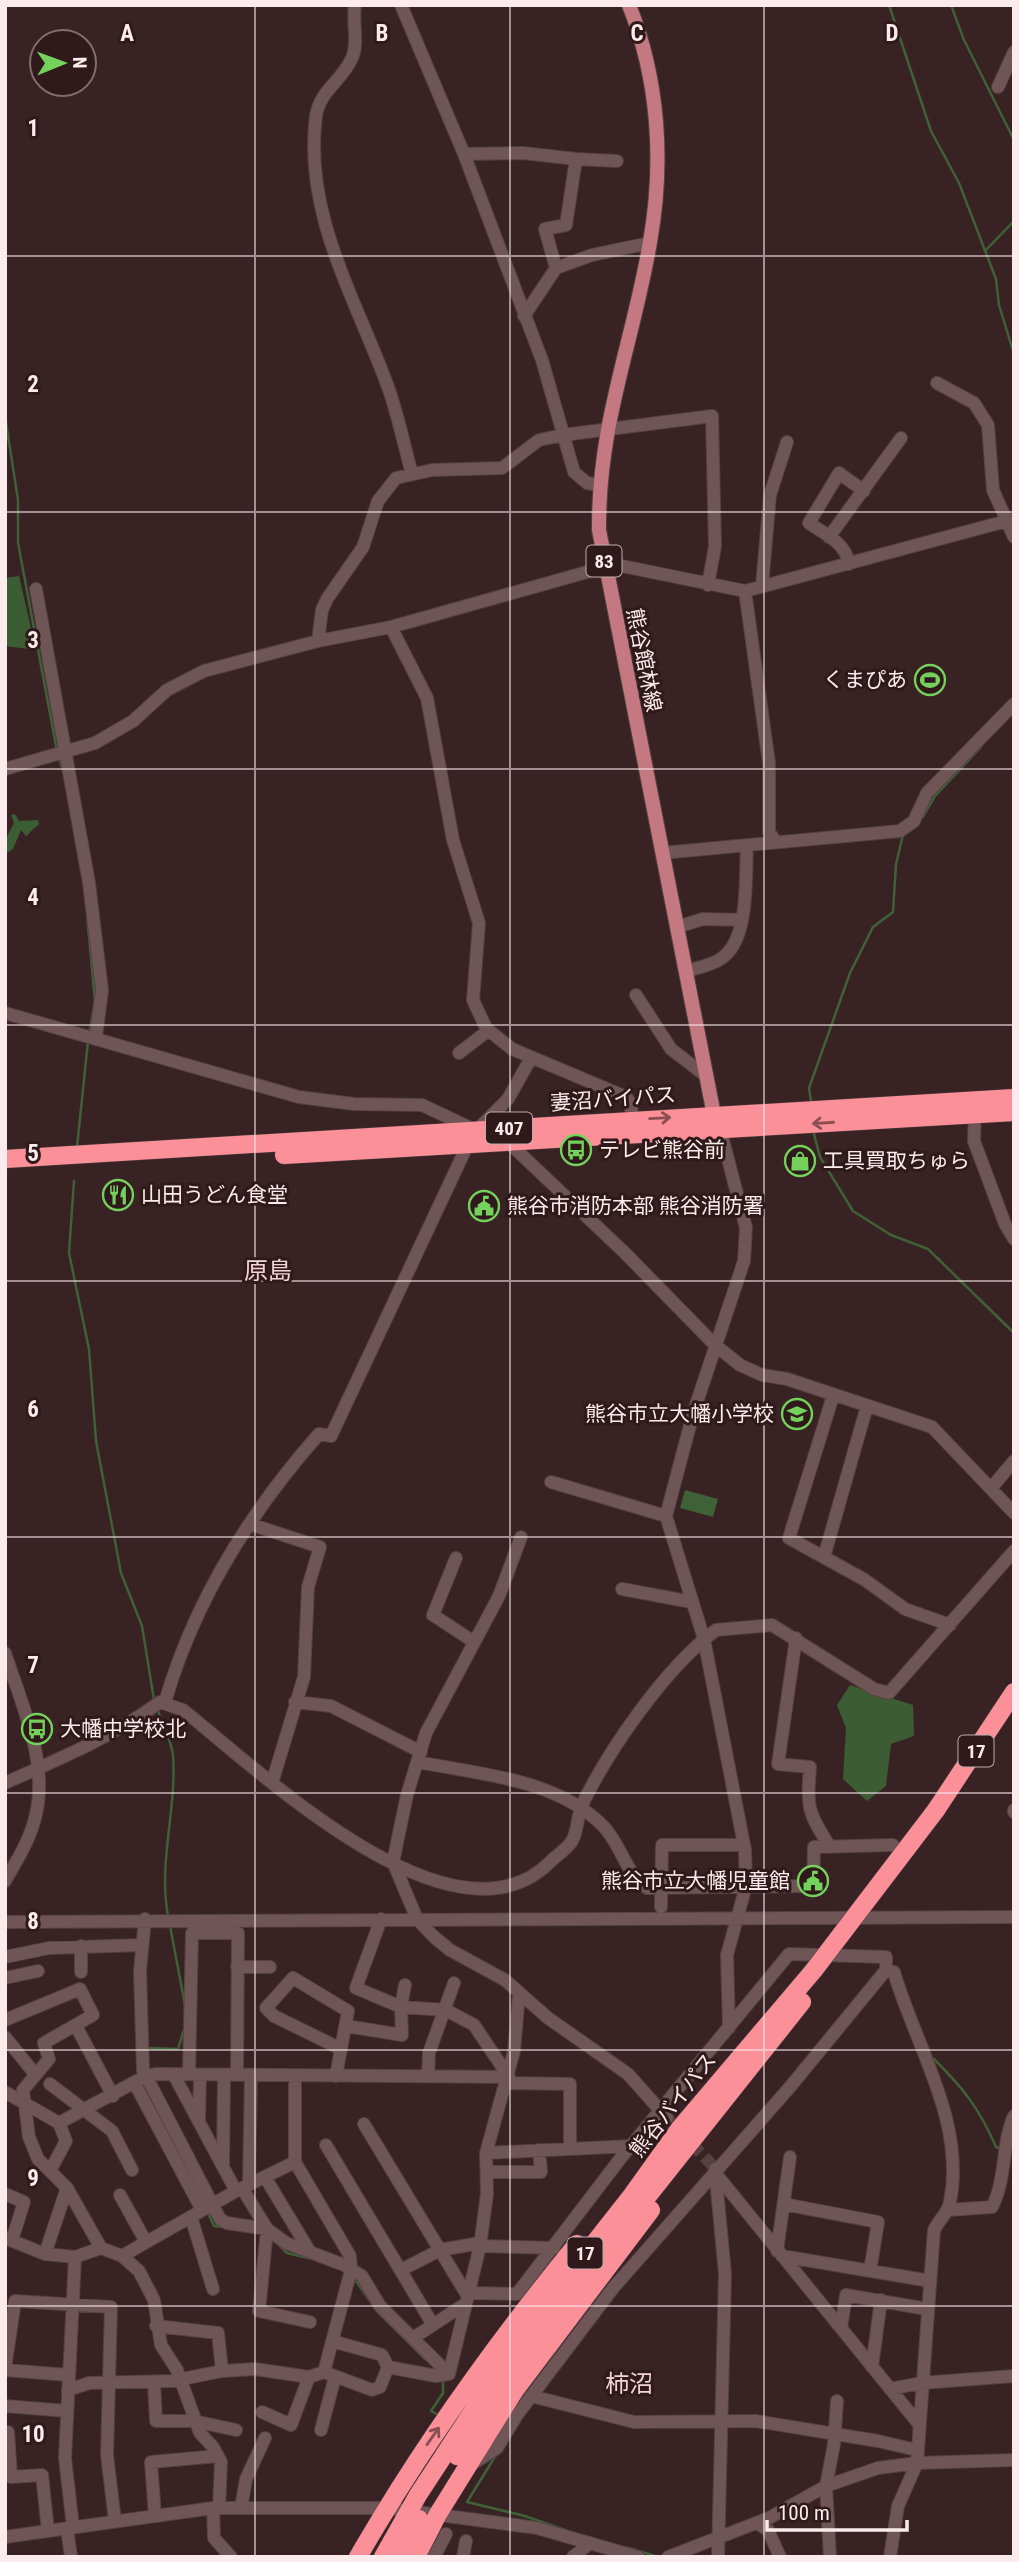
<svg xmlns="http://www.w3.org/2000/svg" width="1019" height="2562" viewBox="0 0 1019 2562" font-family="'Roboto Condensed','Noto Sans JP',sans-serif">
	<rect width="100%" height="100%" fill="#392224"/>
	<path fill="#3c5d34" d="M19,576L36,650L5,646V578Z
		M15,814L19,821L38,820L39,824L26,836L21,830L13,849L5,854V840L14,823L11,815Z
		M850,1685L913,1705L914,1736L891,1744L886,1786L867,1801L843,1779L846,1728L837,1705Z"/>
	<path fill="#3f6137" d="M685,1490L718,1499L713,1517L680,1508Z"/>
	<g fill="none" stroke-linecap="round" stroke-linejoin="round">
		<path stroke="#3f6137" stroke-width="2.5" d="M889,5L931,131L959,183L996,279L999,305L1014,354
			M951,5L964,40L1014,140
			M985,251L1014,221
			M5,416L18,500V543L57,751
			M59,758L63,771
			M923,817L935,796L981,747
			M87,916L95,1001L89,1034
			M811,1101L809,1088L850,973L873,927L893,912L896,864L903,835
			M814,1134L820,1157L853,1211L891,1235L928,1249L1014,1333
			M77,1147L88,1041
			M74,1181L69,1253L89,1349L96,1441L121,1573L142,1626L154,1700
			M157,1709C163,1723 171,1740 173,1755C177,1809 158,1862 168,1916
			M170,1926L185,2005
			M146,2048L178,2049L184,2029
			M934,2059C964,2089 979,2108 996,2147L1002,2149
			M207,2211L214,2226L223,2227
			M278,2244L287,2253L312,2259
			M356,2281L372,2304
			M378,2312L425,2359
			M440,2416L431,2411L443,2393V2379
			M496,2455L467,2502L525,2516L565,2530
			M629,2548L655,2556"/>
		<path stroke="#564042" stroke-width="12" stroke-dasharray="12 6" stroke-linecap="butt" d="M667,2118L715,2168"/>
		<g stroke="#544143" stroke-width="14">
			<path id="minor" d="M355,5C352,22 359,43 352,58C342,81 320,90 316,116C303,213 356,299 388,387C398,415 404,445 412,474
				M401,5L464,154L542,360L574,472L587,483L599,485
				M998,87L1014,52
				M464,154L523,153L576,159L566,225L545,229L556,268L524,316
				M576,159L617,161
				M556,268L592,255L650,243
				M937,383L974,403L988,425L993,490L1014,537
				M829,537L901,438
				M849,564C846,543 825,534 809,523L839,473L864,491
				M762,586L770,495L787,442
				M36,589L89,883L102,990L96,1037
				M745,591L769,763V832L776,842
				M391,627L427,698L453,840L479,923L473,1000L486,1028L512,1049L626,1097L631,1104L632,1120
				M318,641L322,610L327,599L363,547L378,501L396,478L432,470L502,468L539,440L563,435L712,416L715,546L708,585
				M5,769L95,743L133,721L167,690L204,671L318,641L391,627L605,567L622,566L745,591L1014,519
				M662,853L900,831L914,821L927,793L1014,704
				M677,927L703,919L742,920
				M686,971C697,968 713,965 722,958C750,938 745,877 747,847
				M636,995L671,1049L706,1076
				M5,1013L299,1097L354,1104L422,1105L475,1130
				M459,1053L489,1030
				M975,1108L974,1141L1005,1224L1014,1239
				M719,1125L746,1228L744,1261L693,1414L666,1516L704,1639L745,1850L746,1886L727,1955L729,2028
				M476,1131L508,1099L531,1058
				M507,1141L625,1253L715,1345L740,1365L762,1375L787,1379L932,1427L1014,1513
				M833,1396L789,1538L865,1580L905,1609L950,1625
				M551,1482L666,1516
				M992,1487L1014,1461
				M250,1524L320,1547L308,1587L304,1677L272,1783
				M521,1537L499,1596L426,1733L407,1795L393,1862L417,1919L433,1936L450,1950L505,1980L548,2018L628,2074L667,2118
				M824,1557L867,1406
				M456,1558L433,1615L474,1642
				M622,1589L692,1602
				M796,1638L778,1764L810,1767C807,1808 807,1811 830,1847
				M5,1653C22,1706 51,1766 34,1822C28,1843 16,1862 5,1881
				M165,1702C194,1602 250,1512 319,1434L331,1436L468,1144
				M295,1702L331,1706L421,1752
				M418,1762C479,1774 558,1779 604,1827C621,1845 626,1874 647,1888L813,1886L814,1847L893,1845
				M5,1783C59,1759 112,1737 160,1702L183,1710C258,1769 452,1957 549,1863C556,1856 567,1849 572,1841C578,1831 577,1816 582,1805C609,1749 666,1667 716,1630L772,1625L874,1689L889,1693L1014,1551
				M1014,1810V1812
				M661,1907L662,1845H744
				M145,1919L140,1971L143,2070L220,2219L227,2223L267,2229L286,2243L344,2265L362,2276L380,2306L449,2374
				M381,1919L356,1988L401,2007L405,1985
				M5,1922L1014,1917
				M5,1957L49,1948L142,1945
				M237,1967H270
				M81,1972V1946
				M5,1978L38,1971
				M5,2020L80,1989L93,2015L44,2043L49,2059L23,2090L29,2137L38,2159L67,2188L101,2248L122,2256L139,2271L154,2300L161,2345L177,2370L200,2433L213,2447L221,2462L219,2508
				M76,2026L113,2096
				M346,2026L402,2035L401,2007L446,2010L474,2025L509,2077
				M5,2037L35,2074
				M176,2074V2079L236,2191
				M189,2074L192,1933H238L237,2075
				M295,2076V2162L350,2256L351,2270L324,2372
				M336,2076L348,2011L293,1978L266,2008L274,2016L341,2049
				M428,2076L429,2053L454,1983
				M507,2083L570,2084V2148
				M50,2084L112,2131L132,2170
				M135,2084L202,2210
				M5,2092L59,2123L146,2076L156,2074L509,2077
				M199,2120L200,2075
				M364,2124L467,2295
				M326,2145L433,2325
				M486,2153L631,2146
				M223,2166L224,2075
				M715,2169L725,2274L718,2557
				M50,2171L66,2141L59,2123
				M487,2172H541L539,2150
				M716,2174L918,2423
				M265,2177L310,2252
				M249,2185L251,2075
				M242,2188L267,2229L259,2311L310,2322
				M5,2194L24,2202L12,2240
				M120,2195L146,2242
				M784,2204L878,2222L870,2271
				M948,2210L992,2207C1007,2178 1001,2145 1014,2116
				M191,2217L213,2289
				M5,2238L45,2254L75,2257
				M480,2246L554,2248
				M777,2251L790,2157
				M45,2254L67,2188
				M122,2256L236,2191L295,2162
				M782,2256L930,2281
				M401,2270L440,2250L480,2243
				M467,2293L517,2294L620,2159L789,1954L886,1957V1970
				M156,2326L218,2333L222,2371
				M841,2328L846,2295L927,2309
				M413,2338L465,2304
				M332,2341L382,2355L388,2367
				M872,2367L881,2300
				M5,2368L15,2301L111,2307L107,2455L115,2521
				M5,2370L69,2375
				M449,2374L480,2246L487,2194L486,2153L514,2051L519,1994
				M154,2382L156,2421H194L236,2430
				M890,2389L921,2383L1014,2376
				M68,2390L89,2383L172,2381L222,2371L255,2369L309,2377L324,2372L372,2390L380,2387L388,2367L436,2376L449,2374
				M531,2396L634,2422L756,2421L878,2441L917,2450
				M5,2406L67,2411
				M262,2412L291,2425L309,2377
				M321,2430L335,2377
				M8,2432L11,2477L42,2475L48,2531
				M472,2464L497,2448L517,2415L614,2287L790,2087L886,1970L894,1972C915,2045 966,2122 950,2202C948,2213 939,2220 934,2230L917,2463L898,2506L890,2557
				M213,2508L214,2538L231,2557
				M241,2508L246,2479L265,2438
				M155,2516L151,2462L218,2456
				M757,2523L768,2530L780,2557
				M73,2527L65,2458L75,2257L101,2248
				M67,2528L71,2557
				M5,2537L213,2508H387L537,2528L638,2557
				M434,2557L446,2534
				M463,2557L466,2541
				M573,2557L590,2543
				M668,2557L769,2518L826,2486L878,2468L917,2463L1014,2460
				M830,2557L826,2486L834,2444L837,2401"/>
		</g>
		<g stroke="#544143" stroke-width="16">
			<path id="major" d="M629,5C659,80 664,163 650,242C633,343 598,423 599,530L714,1115"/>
		</g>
		<g stroke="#544143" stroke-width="19">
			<path id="highway" d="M284,1155L1014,1112
				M5,1159L1014,1098
				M936,1810L1014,1692
				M457,2456L543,2328L802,2002
				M358,2557C422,2446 496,2343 577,2244
				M383,2557L418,2495L526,2330L632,2195L680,2128L814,1970
				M398,2557L419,2519
				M416,2557L438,2514L515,2390L651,2210"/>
		</g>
		<use href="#minor" stroke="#705557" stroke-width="12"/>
		<use href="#major" stroke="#c4787f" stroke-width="14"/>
		<use href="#highway" stroke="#fc9099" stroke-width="18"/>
		<g stroke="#544143" stroke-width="19" stroke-linecap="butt">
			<path id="highway-bridge" d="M814,1970L936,1810"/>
		</g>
		<use href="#highway-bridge" stroke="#fc9099" stroke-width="18"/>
	</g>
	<defs><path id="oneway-shaft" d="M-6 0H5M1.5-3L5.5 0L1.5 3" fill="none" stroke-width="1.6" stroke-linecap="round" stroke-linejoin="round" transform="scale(1.75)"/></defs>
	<g stroke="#8b4f53">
		<use href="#oneway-shaft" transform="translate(660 1118) rotate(-3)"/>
		<use href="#oneway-shaft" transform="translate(823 1123) rotate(176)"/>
		<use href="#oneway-shaft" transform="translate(433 2436) rotate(-55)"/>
	</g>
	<path fill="none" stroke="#fcebec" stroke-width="2" stroke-opacity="0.55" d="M255,5V2557M510,5V2557M764,5V2557M5,256H1014M5,512H1014M5,769H1014M5,1025H1014M5,1281H1014M5,1537H1014M5,1793H1014M5,2050H1014M5,2306H1014"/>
	<defs>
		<g id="stadium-ring" transform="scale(1.575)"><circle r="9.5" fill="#2f191a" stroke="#74d25c" stroke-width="1.5"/><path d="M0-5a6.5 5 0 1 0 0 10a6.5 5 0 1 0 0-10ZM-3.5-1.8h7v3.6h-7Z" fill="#74d25c"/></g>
		<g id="bus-ring" transform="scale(1.575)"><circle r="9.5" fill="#2f191a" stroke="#74d25c" stroke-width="1.5"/><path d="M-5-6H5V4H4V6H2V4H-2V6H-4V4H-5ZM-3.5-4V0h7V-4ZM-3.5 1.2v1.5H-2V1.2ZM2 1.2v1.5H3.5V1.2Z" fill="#74d25c"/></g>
		<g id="shop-ring" transform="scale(1.575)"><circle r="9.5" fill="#2f191a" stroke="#74d25c" stroke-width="1.5"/><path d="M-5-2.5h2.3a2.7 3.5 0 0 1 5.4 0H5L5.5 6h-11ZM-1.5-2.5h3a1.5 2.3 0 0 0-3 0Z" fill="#74d25c"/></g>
		<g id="restaurant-ring" transform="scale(1.575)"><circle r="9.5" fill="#2f191a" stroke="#74d25c" stroke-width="1.5"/><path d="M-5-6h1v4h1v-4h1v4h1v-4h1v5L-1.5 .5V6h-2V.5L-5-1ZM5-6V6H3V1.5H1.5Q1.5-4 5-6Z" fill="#74d25c"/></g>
		<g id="civic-ring" transform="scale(1.575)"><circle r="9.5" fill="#2f191a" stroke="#74d25c" stroke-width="1.5"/><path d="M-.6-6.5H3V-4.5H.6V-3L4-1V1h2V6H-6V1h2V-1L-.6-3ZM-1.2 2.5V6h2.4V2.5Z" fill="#74d25c"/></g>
		<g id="school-ring" transform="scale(1.575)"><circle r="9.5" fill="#2f191a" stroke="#74d25c" stroke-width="1.5"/><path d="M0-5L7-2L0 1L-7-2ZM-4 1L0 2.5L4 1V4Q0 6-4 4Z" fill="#74d25c"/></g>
	</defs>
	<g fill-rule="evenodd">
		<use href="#stadium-ring" x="930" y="680"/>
		<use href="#bus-ring" x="576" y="1150"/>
		<use href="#shop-ring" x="800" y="1161"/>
		<use href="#restaurant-ring" x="118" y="1195"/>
		<use href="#civic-ring" x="484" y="1206"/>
		<use href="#school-ring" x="797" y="1414"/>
		<use href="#bus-ring" x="37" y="1729"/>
		<use href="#civic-ring" x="813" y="1881"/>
	</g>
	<g text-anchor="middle" stroke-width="6" stroke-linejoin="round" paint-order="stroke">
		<g fill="#2f191a" stroke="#beacad" stroke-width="2">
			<rect x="586.5" y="545.5" width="35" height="31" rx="5"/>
			<rect x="486" y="1112.5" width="46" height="31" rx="5"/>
			<rect x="958.5" y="1735.5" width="35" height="31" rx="5"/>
			<rect x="567.5" y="2237.5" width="35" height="31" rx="5"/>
		</g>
		<g font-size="19" font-weight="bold" fill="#fcebec">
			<text x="604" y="568">83</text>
			<text x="509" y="1135">407</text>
			<text x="976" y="1758">17</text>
			<text x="585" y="2260">17</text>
		</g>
		<g font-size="21" fill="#fcebec" stroke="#2f191a">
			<text transform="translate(644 660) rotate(79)" y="7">熊谷館林線</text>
			<text transform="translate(613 1099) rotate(-4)" y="7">妻沼バイパス</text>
			<text transform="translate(673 2105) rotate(-52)" y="7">熊谷バイパス</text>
		</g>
		<g font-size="21" fill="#fcebec" stroke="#2f191a" text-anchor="start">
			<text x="907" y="687" text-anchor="end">くまぴあ</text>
			<text x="599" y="1157">テレビ熊谷前</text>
			<text x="823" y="1168">工具買取ちゅら</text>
			<text x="141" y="1202">山田うどん食堂</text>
			<text x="507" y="1213">熊谷市消防本部 熊谷消防署</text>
			<text x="774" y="1421" text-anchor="end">熊谷市立大幡小学校</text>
			<text x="60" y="1736">大幡中学校北</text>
			<text x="790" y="1888" text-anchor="end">熊谷市立大幡児童館</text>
		</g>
		<g font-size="24" fill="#f3d3d5" stroke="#2f191a">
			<text x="268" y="1279">原島</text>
			<text x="629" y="2392">柿沼</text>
		</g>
	</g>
	<g font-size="23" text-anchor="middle" font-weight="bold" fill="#fcebec" stroke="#2f191a" stroke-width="6" stroke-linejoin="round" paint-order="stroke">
		<text x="127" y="41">A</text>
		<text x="382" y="41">B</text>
		<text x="637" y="41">C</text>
		<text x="892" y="41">D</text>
		<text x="33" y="136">1</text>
		<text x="33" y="392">2</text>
		<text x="33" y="648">3</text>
		<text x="33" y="905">4</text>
		<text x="33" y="1161">5</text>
		<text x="33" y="1417">6</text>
		<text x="33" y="1673">7</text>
		<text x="33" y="1929">8</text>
		<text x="33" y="2186">9</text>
		<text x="33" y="2442">10</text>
	</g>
	<rect width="1019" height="2562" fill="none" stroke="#fcebec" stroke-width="14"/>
	<g transform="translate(63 63) rotate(89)"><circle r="33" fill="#2f191a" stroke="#816d6e" stroke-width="2"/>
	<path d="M0-5L12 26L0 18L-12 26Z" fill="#74d25c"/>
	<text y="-10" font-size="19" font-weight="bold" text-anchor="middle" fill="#fcebec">N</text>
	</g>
	<path d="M767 2520v10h140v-10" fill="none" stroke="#fcebec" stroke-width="3.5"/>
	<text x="778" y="2520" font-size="21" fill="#fcebec" stroke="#2f191a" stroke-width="5" paint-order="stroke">100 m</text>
</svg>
